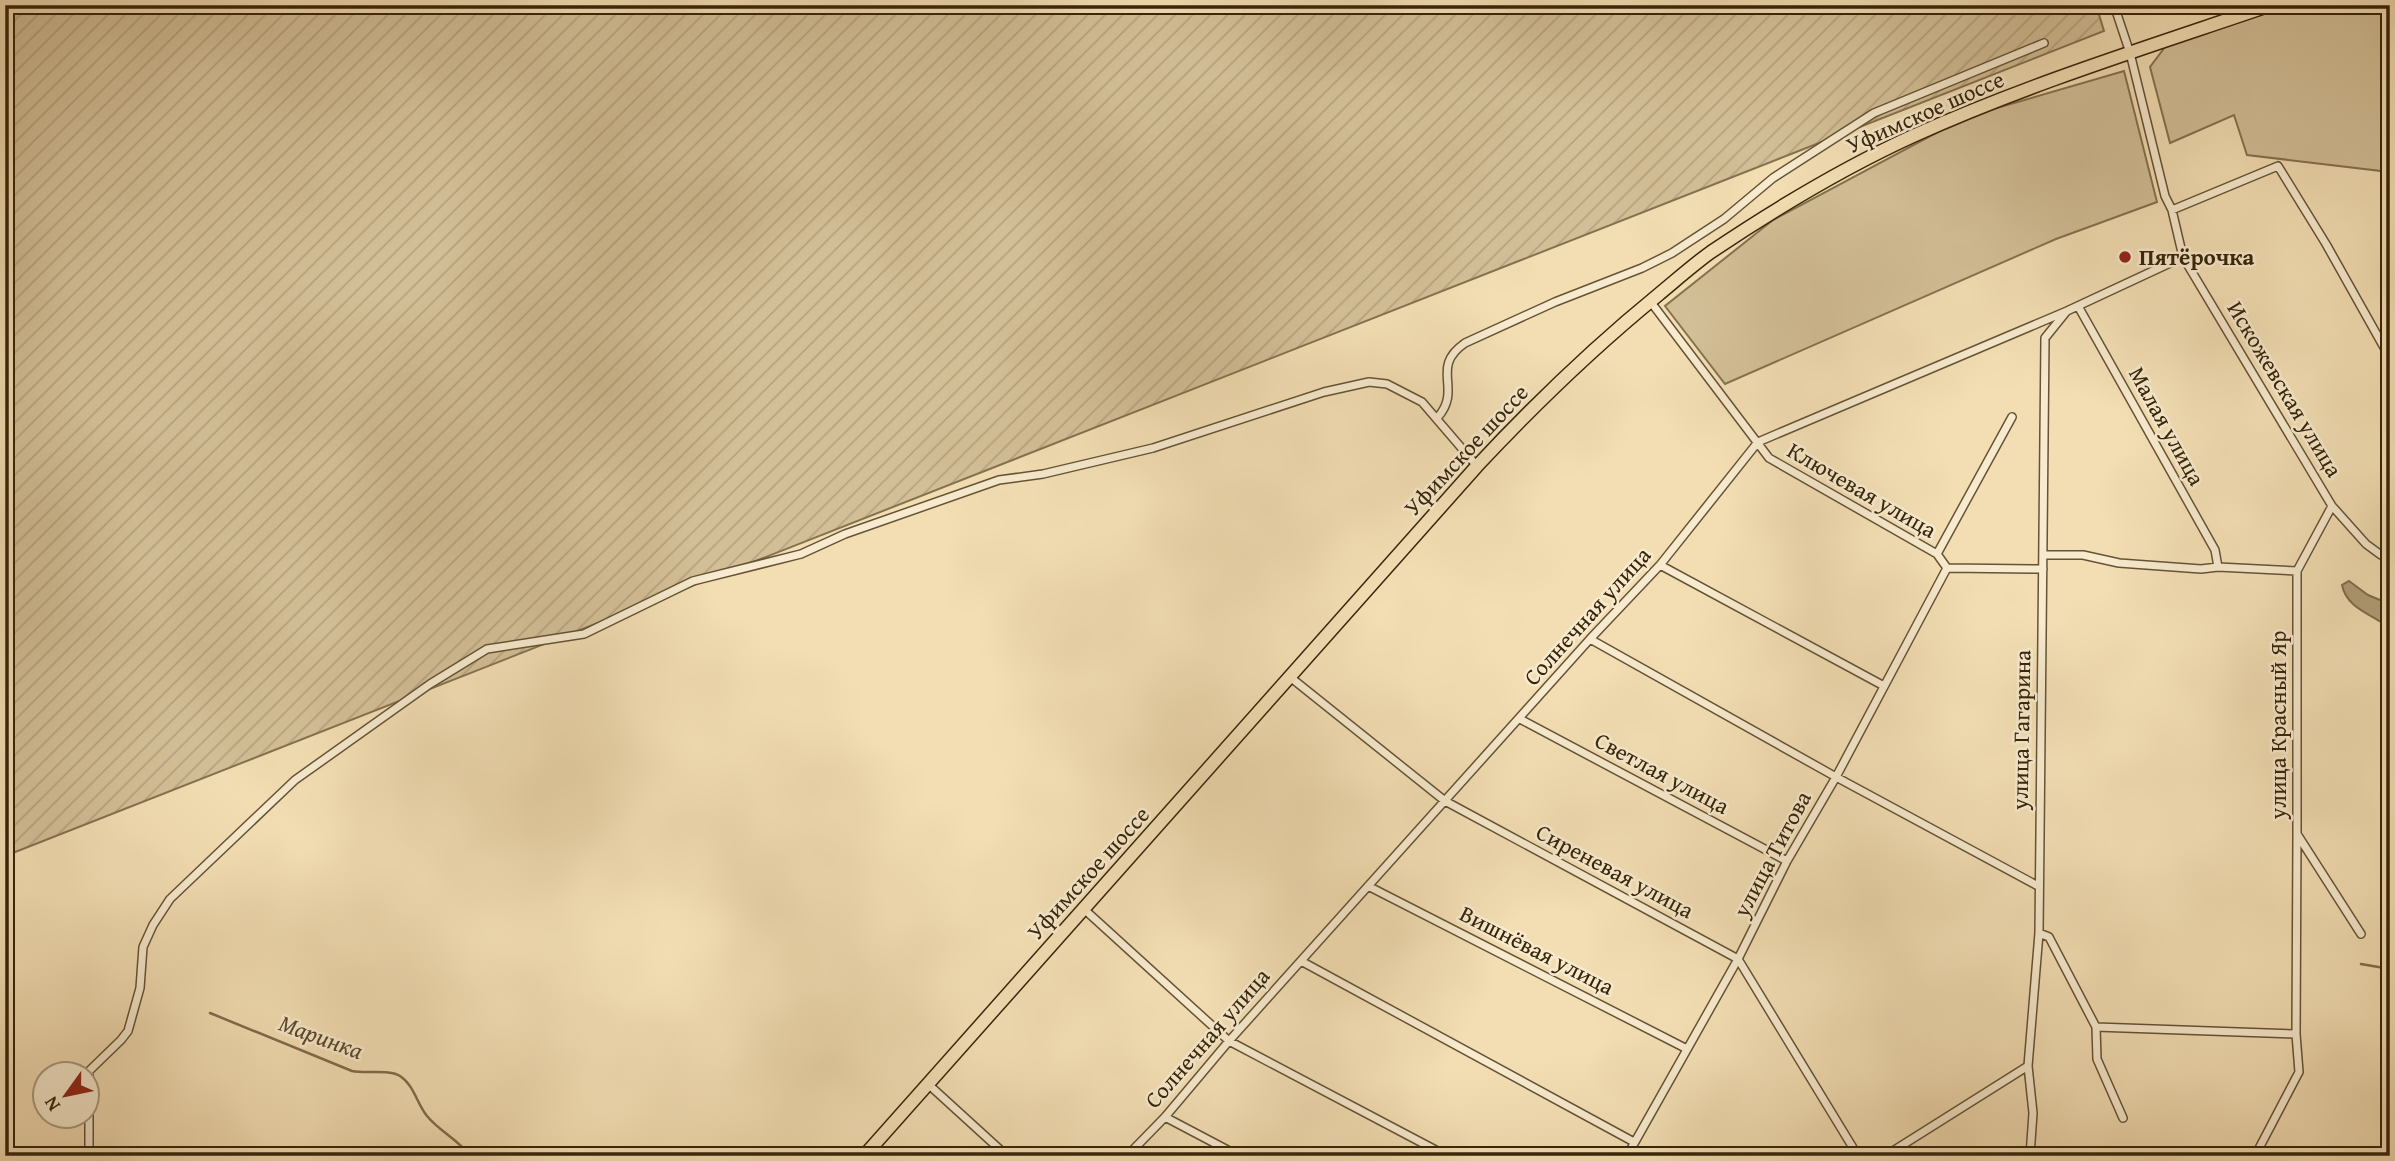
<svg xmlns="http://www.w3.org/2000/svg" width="2395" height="1161" viewBox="0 0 2395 1161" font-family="'Gentium Book Plus',serif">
	<defs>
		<pattern id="garden-furrows" width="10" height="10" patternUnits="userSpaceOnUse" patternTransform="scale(1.75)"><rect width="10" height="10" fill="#d3bf97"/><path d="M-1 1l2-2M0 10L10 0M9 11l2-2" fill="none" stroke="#b6a481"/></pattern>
	</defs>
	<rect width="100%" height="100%" fill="#f3deb4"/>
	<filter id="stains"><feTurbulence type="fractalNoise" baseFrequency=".00286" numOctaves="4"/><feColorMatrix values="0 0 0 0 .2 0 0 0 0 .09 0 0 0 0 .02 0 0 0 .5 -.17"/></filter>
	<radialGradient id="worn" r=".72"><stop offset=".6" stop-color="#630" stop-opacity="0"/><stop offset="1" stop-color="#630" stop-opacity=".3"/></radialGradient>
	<path fill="#d3bf97" stroke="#857250" stroke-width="2" d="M2282,5H2390V172L2247,155L2234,115L2170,143L2150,67L2168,43Z
		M2124,71L2157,202L2056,239L1725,384L1665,306L1773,220L1966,117Z"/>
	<path fill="url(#garden-furrows)" stroke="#857250" stroke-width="2" d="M5,5H2096L2104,31L5,856Z"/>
	<path fill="#b39f7a" stroke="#816e4d" stroke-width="2" d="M2349,581L2368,595L2385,602L2389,616L2381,622C2365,612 2346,605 2342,585Z"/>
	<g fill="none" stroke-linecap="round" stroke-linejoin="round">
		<path stroke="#816e4d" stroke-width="2.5" d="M2361,964L2384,968L2390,973
			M210,1013L352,1071C366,1074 390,1069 400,1076C414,1085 417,1104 427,1116C440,1132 458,1139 470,1156"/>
		<g stroke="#665334" stroke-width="10">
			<path id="street" d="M2114,5L2130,53L2165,196L2172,210L2183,257L2332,506L2366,544L2381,555L2390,551
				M2172,210L2278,166L2326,244L2390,358
				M1650,301L1769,458L1937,554L1947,568L2043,569
				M2078,306L2215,550L2218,567
				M1438,417C1463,388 1429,368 1465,343L1555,302L1642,268L1672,253L1724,219L1773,178L1874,113L2044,43
				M2332,506L2297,571V834L2361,934
				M1937,554L2012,417
				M2044,555H2083L2119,563L2201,569L2218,567L2297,571
				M1660,565L1884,686
				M1590,639L1836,777L2038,886
				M1290,677L1445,801L1738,959L1858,1156
				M1520,719L1787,861
				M1368,886L1687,1049
				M1085,910L1229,1041L1447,1156
				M2039,933L2049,937L2096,1027L2296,1034
				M1301,961L1634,1142
				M2096,1027L2097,1059L2123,1118
				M928,1084L1007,1156
				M1165,1117L1239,1156
				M89,1156V1071L121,1040L128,1031L140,988L143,947L153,925L170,899L295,780L430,684L487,649L584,634L693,581L801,554L845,534L999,480L1043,474L1153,448L1324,392L1369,382L1387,384L1422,402L1477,466
				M1127,1156L1165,1117L1229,1041L1590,639L1660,565L1758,442L2067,311L2183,257
				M1627,1156L1738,959L1787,861L1836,777L1947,568
				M1885,1156L2028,1066
				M2030,1156L2033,1113L2028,1066L2039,933L2045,338L2066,312
				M2255,1156L2299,1072L2296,1034L2297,835"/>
		</g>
		<g stroke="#372509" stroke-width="15">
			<path id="primary" d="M864,1156L1477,466C1534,405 1593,348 1658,295C1675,281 1693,265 1711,252C1775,209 1843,168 1913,136C2028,84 2151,46 2271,5"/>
		</g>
		<use href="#street" stroke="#f7eace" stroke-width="7"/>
		<use href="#primary" stroke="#f3deb4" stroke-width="12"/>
	</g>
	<circle fill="#8f2418" stroke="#f7eace" stroke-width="2.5" cx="2125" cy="257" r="7"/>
	<g text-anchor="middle" stroke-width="5" stroke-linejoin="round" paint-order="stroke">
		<g font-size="23" fill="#372509" stroke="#f7eace">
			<text transform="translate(1925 112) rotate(-24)" y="8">Уфимское шоссе</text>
			<text transform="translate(2285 389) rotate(59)" y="8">Искожевская улица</text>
			<text transform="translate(2167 426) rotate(61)" y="8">Малая улица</text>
			<text transform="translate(1466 450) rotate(-47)" y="8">Уфимское шоссе</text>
			<text transform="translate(1862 490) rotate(30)" y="8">Ключевая улица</text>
			<text transform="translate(1587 616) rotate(-48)" y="8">Солнечная улица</text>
			<text transform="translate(2278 725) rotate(-90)" y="8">улица Красный Яр</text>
			<text transform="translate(2021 730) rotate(-89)" y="8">улица Гагарина</text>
			<text transform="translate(1662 773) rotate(28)" y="8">Светлая улица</text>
			<text transform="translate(1772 854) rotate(-62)" y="8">улица Титова</text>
			<text transform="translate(1615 871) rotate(28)" y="8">Сиреневая улица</text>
			<text transform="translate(1088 873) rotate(-48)" y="8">Уфимское шоссе</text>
			<text transform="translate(1537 950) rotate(27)" y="8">Вишнёвая улица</text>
			<text transform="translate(1207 1038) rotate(-49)" y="8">Солнечная улица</text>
		</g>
		<g font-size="23" font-weight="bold" fill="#372509" stroke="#f7eace" text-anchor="start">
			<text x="2139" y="265">Пятёрочка</text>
		</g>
		<g font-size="24" font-style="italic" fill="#5c4a2b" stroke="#f7eace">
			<text transform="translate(321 1037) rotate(20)" y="8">Маринка</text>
		</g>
	</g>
	<rect width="2395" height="1161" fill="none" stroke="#f3deb4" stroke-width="28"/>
	<rect x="7" y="7" width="2381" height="1147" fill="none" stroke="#372509" stroke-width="3.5"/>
	<rect x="14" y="14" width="2367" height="1133" fill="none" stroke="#372509" stroke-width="2"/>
	<g transform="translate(66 1095) rotate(237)"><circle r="33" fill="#f7eace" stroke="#aa9b7f" stroke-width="2"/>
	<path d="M0-5L12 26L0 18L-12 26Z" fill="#8f2418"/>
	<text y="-10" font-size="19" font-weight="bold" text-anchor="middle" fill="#372509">N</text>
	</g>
	<rect width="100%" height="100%" filter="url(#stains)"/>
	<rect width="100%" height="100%" fill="url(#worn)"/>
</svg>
